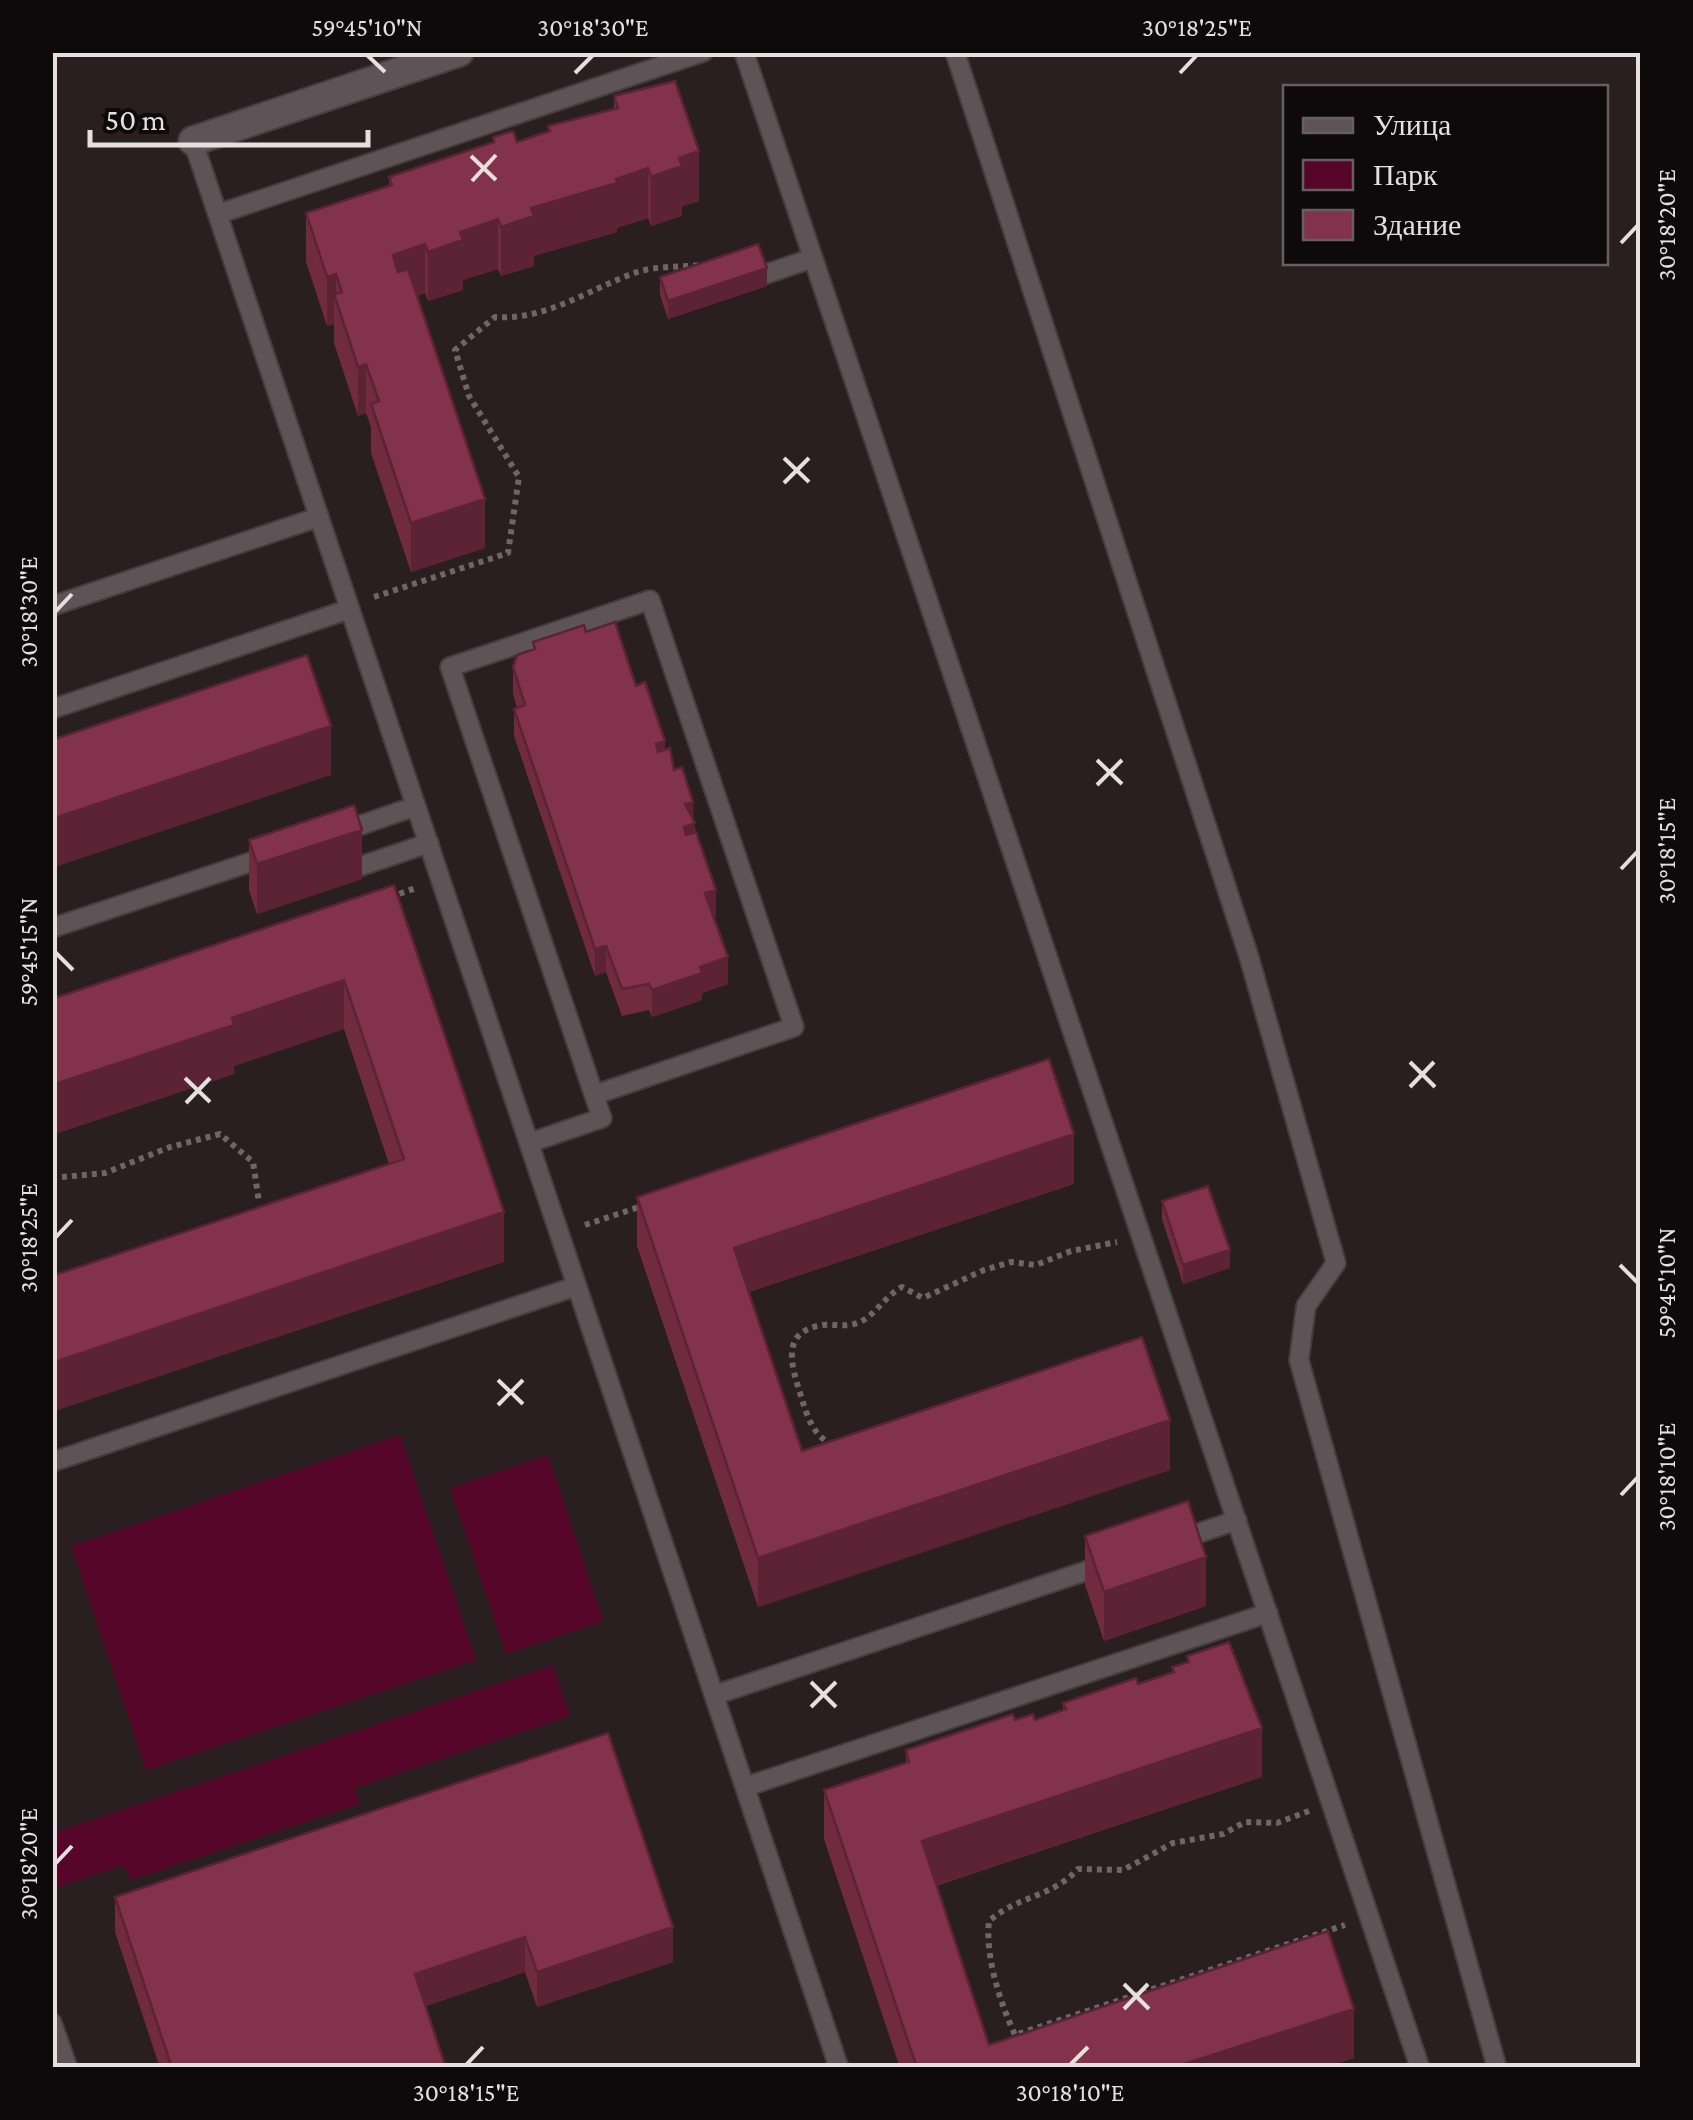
<svg xmlns="http://www.w3.org/2000/svg" width="1693" height="2120" viewBox="0 0 1693 2120" font-family="'Crimson Pro',serif">
	<rect width="100%" height="100%" fill="#291f21"/>
	<path fill="#560729" d="M400,1435L476,1660L146,1770L71,1546Z
		M548,1455L603,1621L506,1654L450,1488Z
		M553,1665L570,1716L355,1788L359,1804L130,1880L124,1865L58,1887L53,1871V1833Z"/>
	<g fill="none" stroke-linecap="round" stroke-linejoin="round">
		<g stroke="#443c3e" stroke-width="22">
			<path id="service" d="M744,52L1420,2068
				M955,52L1249,957L1336,1263L1306,1306L1299,1360L1497,2068
				M193,141L839,2068
				M218,214L703,52
				M763,275L813,258
				M52,606L319,517
				M52,709L350,609
				M341,832L416,806
				M358,867L429,843
				M52,928L269,856
				M529,1143L602,1118L594,1095L450,667L650,600L794,1027L594,1095
				M52,1462L577,1286
				M1176,1541L1237,1520
				M715,1695L1104,1565
				M745,1787L1268,1613
				M52,2023L68,2068"/>
		</g>
		<g stroke="#443c3e" stroke-width="32">
			<path id="minor" d="M193,141L459,52"/>
		</g>
		<path stroke="#6d6566" stroke-width="6" stroke-dasharray="5 5" stroke-linecap="butt" d="M374,597L508,553L519,477L469,396L455,350L495,317C546,321 591,288 637,272C656,266 680,267 700,265
			M390,897L416,888
			M52,1178L105,1173L170,1147L220,1134L253,1162L259,1202
			M585,1225L645,1205
			M833,1445C813,1436 807,1416 801,1396C791,1365 780,1331 823,1325C833,1324 845,1327 854,1324C873,1320 884,1296 902,1287L923,1298L984,1270L1011,1262L1036,1265L1071,1251L1117,1242
			M1309,1811L1277,1823L1245,1822L1223,1834L1173,1843L1123,1870L1078,1869C1051,1898 1019,1895 989,1921C985,1957 1000,2002 1015,2035L1345,1925"/>
		<use href="#service" stroke="#5e5356" stroke-width="18"/>
		<use href="#minor" stroke="#5e5356" stroke-width="28"/>
	</g>
	<path fill="#702b41" d="M614,96L699,201L682,206V216L651,226L648,218L617,228V232L534,256V266L501,276L498,269L463,280V290L428,301L425,293L417,296L485,548L411,572L371,453V427L366,413L358,416L334,343V324L327,326L306,262V213L389,186V177L493,143V137L517,142L548,132V126L614,109Z
		M660,277L767,286L668,319L660,295Z
		M586,632L636,686L674,770L693,820L716,917H714L728,984L702,993V1000L652,1017L649,1010L622,1016L606,972L595,976L514,736V709L517,708L513,694V667L533,650V642Z
		M249,840L362,879L257,914L249,890Z
		M394,885L504,1262L389,1164L344,1029L234,1066V1074L52,1135V999Z
		M1074,1184L749,1292L802,1451L1170,1470L758,1607L637,1246V1197Z
		M1162,1201L1230,1268L1183,1284L1162,1219Z
		M1085,1536L1206,1606L1104,1641L1085,1585Z
		M1187,1656L1262,1777L936,1886L989,2045L1354,2058L1325,2068H900L824,1839V1790L906,1763V1750L1015,1720H1035L1063,1710V1703L1138,1684L1172,1672V1667L1187,1662Z
		M608,1733L673,1962L537,2007L525,1972L426,2006L446,2068H160L115,1932V1897Z"/>
	<path fill="#5b2335" d="M699,151V201L682,206V216L651,226V177L679,158Z
		M648,168V218L617,228V232L534,256V266L501,276V227L531,208Z
		M498,219V269L463,280V290L428,301V252L460,232Z
		M425,244V293L393,304V255Z
		M767,268V286L668,319V301Z
		M336,274V301L334,294V324L327,326V277Z
		M366,364V413L358,416V367Z
		M485,499V548L411,572V523Z
		M331,726V775L52,868V819Z
		M665,741V768L656,771V744Z
		M693,802L695,850L684,854L685,804Z
		M362,830V879L257,914V864Z
		M716,890V917L705,920V893Z
		M606,946V972L595,976V949Z
		M728,957V984L702,993V1000L652,1017V990L700,967Z
		M344,980V1029L234,1066V1074L52,1135V1085L232,1018Z
		M1074,1134V1184L734,1297V1248Z
		M504,1212V1262L52,1412V1363Z
		M1230,1250V1268L1183,1284V1265Z
		M1170,1420V1470L758,1607V1558Z
		M1206,1557V1606L1104,1641V1592Z
		M1262,1728V1777L922,1890V1841Z
		M673,1927V1962L537,2007V1972Z
		M525,1937V1972L415,2009V1974Z
		M1354,2009V2058L1325,2068H1172Z"/>
	<path fill="#82324c" stroke="#5b2335" stroke-width="2.5" d="M675,81L699,151L679,158L682,166L651,177L648,168L616,179L617,183L531,208L534,216L501,227L498,219L460,232L463,240L428,252L425,244L393,255L398,272L408,269L485,499L411,523L371,404L379,401L366,364L358,367L334,294L342,292L336,274L327,277L306,213L392,185L389,177L494,142L493,137L513,131L517,142L550,131L548,126L618,108L614,96Z
		M758,244L767,268L668,301L660,277Z
		M615,622L636,686L645,682L665,741L656,744L658,752L670,748L674,770L682,767L693,802L685,804L695,823L684,827L686,835L696,832L716,890L705,893L728,957L700,967L702,973L652,990L649,984L622,989L606,946L595,949L514,709L525,705L513,667L517,655L535,649L533,642L584,625L586,632Z
		M307,655L331,726L52,819V740Z
		M354,805L362,830L257,864L249,840Z
		M394,885L504,1212L52,1363V1276L404,1159L344,980L232,1018L234,1025L52,1085V999Z
		M1049,1059L1074,1134L734,1248L802,1451L1142,1337L1170,1420L758,1558L637,1197Z
		M1208,1186L1230,1250L1183,1265L1162,1201Z
		M1188,1501L1206,1557L1104,1592L1085,1536Z
		M1229,1642L1262,1728L922,1841L989,2045L1328,1931L1354,2009L1172,2068H917L824,1790L909,1762L906,1750L1013,1714L1015,1720L1033,1714L1035,1720L1066,1709L1063,1703L1136,1678L1138,1684L1174,1672L1172,1667L1189,1662L1187,1656Z
		M608,1733L673,1927L537,1972L525,1937L415,1974L446,2068H172L115,1897Z"/>
	<path fill="none" stroke="#e5dfe0" stroke-width="4" d="M367,55L385,72M575,73L593,55M1180,73L1197,55M471,156L496,180M472,181L496,155M1621,243L1638,225M784,458L809,482M784,483L809,458M55,612L72,594M1097,760L1122,784M1097,785L1122,760M1621,869L1638,851M55,952L73,970M1410,1062L1435,1087M185,1078L210,1102M1410,1087L1434,1062M186,1103L210,1078M55,1238L72,1220M1620,1265L1638,1283M498,1380L523,1404M498,1405L523,1380M1621,1495L1638,1477M811,1682L836,1707M811,1707L836,1682M55,1864L72,1846M1124,1984L1149,2009M1124,2009L1148,1984M466,2065L483,2047M1070,2065L1088,2047"/>
	<rect width="1693" height="2120" fill="none" stroke="#0e0a0b" stroke-width="110"/>
	<rect x="1283" y="85" width="325" height="180" fill="#0e0a0b" stroke="#645f60" stroke-width="2.5"/>
	<rect x="1303" y="118" width="50" height="15" fill="#5e5356" stroke="#645f60" stroke-width="2.5"/>
	<text x="1373" y="135" font-size="30" fill="#e5dfe0">Улица</text>
	<rect x="1303" y="160" width="50" height="30" fill="#560729" stroke="#645f60" stroke-width="2.5"/>
	<text x="1373" y="185" font-size="30" fill="#e5dfe0">Парк</text>
	<rect x="1303" y="210" width="50" height="30" fill="#82324c" stroke="#645f60" stroke-width="2.5"/>
	<text x="1373" y="235" font-size="30" fill="#e5dfe0">Здание</text>
	<path d="M90 130v15h278v-15" fill="none" stroke="#e5dfe0" stroke-width="5"/>
	<text x="105" y="130" font-size="30" fill="#e5dfe0" stroke="#0e0a0b" stroke-width="8" paint-order="stroke">50 m</text>
	<rect x="55" y="55" width="1583" height="2010" fill="none" stroke="#e5dfe0" stroke-width="4"/>
	<g font-size="25" text-anchor="middle" fill="#e5dfe0">
		<text x="367" y="36">59°45'10"N</text>
		<text x="593" y="36">30°18'30"E</text>
		<text x="1197" y="36">30°18'25"E</text>
		<text transform="translate(1666 225) rotate(-90)" y="9">30°18'20"E</text>
		<text transform="translate(28 612) rotate(-90)" y="9">30°18'30"E</text>
		<text transform="translate(1666 851) rotate(-90)" y="9">30°18'15"E</text>
		<text transform="translate(28 952) rotate(-90)" y="9">59°45'15"N</text>
		<text transform="translate(28 1238) rotate(-90)" y="9">30°18'25"E</text>
		<text transform="translate(1666 1283) rotate(-90)" y="9">59°45'10"N</text>
		<text transform="translate(1666 1477) rotate(-90)" y="9">30°18'10"E</text>
		<text transform="translate(28 1864) rotate(-90)" y="9">30°18'20"E</text>
		<text x="466" y="2101">30°18'15"E</text>
		<text x="1070" y="2101">30°18'10"E</text>
	</g>
</svg>
